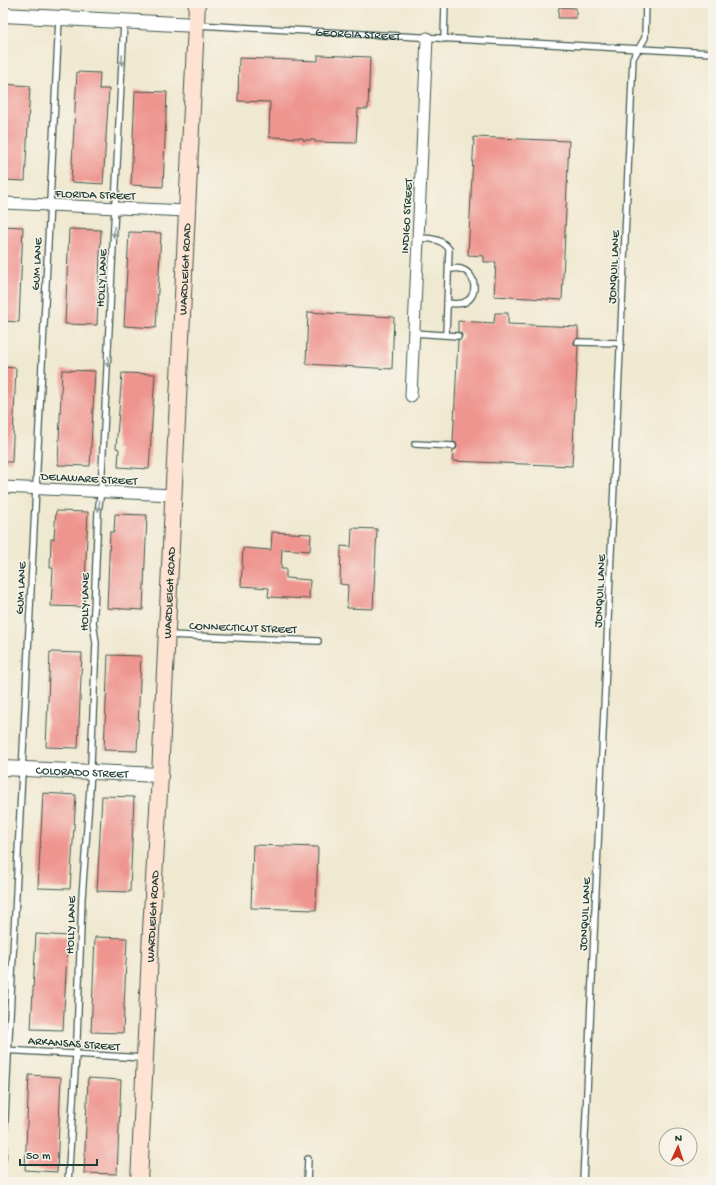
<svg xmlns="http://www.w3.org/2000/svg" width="716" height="1185" viewBox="0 0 716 1185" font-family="'Gochi Hand',sans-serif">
	<rect width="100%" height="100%" fill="#f7f3e8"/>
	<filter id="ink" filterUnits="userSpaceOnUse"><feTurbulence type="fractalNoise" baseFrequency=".025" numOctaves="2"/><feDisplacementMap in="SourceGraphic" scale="8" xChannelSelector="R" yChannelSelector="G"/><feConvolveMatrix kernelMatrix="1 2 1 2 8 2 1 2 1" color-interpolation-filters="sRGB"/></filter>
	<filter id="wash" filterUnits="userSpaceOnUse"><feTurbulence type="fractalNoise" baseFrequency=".012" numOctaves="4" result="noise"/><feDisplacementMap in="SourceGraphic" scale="16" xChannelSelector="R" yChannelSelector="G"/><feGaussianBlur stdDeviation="0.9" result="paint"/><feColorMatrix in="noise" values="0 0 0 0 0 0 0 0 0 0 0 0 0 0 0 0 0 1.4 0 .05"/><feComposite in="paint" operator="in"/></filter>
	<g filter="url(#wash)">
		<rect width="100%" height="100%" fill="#f0e9d1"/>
		<g id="blocks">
			<path fill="#ef9590" d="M559,7L576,8V18H558Z
				M318,55L370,57L368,109H358L356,143L315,142V140H303V138L269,137L270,102L238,101L239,58L318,61Z
				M77,72L100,73L99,89H109L103,184L71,182Z
				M3,84L30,86L25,181L3,180Z
				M135,91L167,92L163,187L131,185Z
				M474,137L569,141L562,300L494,296L496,262H484V256L468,255Z
				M3,226L23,227L19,322L3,321Z
				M69,229L101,230L97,325L65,324Z
				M129,232L161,233L156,328L124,326Z
				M308,312L394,317L392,369L306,364Z
				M495,313H508V324L578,327V338L574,342V344L578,346L572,466L452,461L453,450L456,449L457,446L456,443L453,442L458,340L461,339L462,336L461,333L458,332V321L494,323Z
				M3,367L16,368L12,462H3Z
				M62,370L95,371L90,466L58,465Z
				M122,373L155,374L149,469L118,467L119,449L116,448Z
				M56,511L88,512L84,607L51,606L53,568H50L51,539H54Z
				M115,514L147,515L143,610L107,608L110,532H114Z
				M352,528L377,529L373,609L347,608L348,585L340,584L341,546L351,547Z
				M272,532L311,534L310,551L282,549L281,569H286V578L310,580L309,599L268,597L269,588L241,586L243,548L271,550Z
				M50,652L82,653L78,748L46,747Z
				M108,655L141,656L137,751L104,750Z
				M43,793L76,795L70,889L38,888Z
				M102,796L134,797L130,892L97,891Z
				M253,845L318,847L316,910L251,908Z
				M36,934L68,936L63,1030L31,1029Z
				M95,937L127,938L123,1033L91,1032Z
				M29,1075L61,1077L57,1172L25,1170Z
				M88,1078L121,1080L117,1174L84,1173Z"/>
		</g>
	</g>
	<g filter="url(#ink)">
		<use href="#blocks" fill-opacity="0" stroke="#3e574c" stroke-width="1"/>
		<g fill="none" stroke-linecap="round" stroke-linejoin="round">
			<g stroke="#3e574c" stroke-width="8">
				<g id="service">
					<path id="s1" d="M198,25L713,53"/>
					<path d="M444,39L445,3"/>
					<path d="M419,238C431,239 441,238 449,249L446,335"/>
					<path d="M447,303C453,304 458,304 463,303C479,297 477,274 461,269C457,268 453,269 449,269"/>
					<path d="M414,333L458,336"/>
					<path d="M578,342L621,343"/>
					<path d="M415,444L453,446"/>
					<path d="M168,635L318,641"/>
					<path d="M3,1050L144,1058"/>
					<path d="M3,1159L59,19"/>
					<path d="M68,1182L77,1039L82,897L90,788L96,643L93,622L94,611L98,512L101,491L124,22"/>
					<path d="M307,1182L308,1159"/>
					<path d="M583,1182L633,58L645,38L646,3"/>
				</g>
			</g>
			<g stroke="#3e574c" stroke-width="13">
				<path id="minor" d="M3,203L187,211
					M411,396L427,38
					M3,487L173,495"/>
			</g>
			<g stroke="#3e574c" stroke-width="16">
				<g id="tertiary">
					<path d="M3,15L196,25"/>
					<path id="s2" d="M3,768L160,775"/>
				</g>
			</g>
			<g stroke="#3e574c" stroke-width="18">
				<g id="secondary">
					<path id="s3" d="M139,1182L151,931L160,775L197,3"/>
				</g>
			</g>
			<use href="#service" stroke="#fff" stroke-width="5.5"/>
			<use href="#minor" stroke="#fff" stroke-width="11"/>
			<use href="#tertiary" stroke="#fff" stroke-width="14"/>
			<use href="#secondary" stroke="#fee3d2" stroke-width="16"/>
		</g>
		<defs><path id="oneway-solid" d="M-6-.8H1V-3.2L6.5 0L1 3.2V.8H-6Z"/></defs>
		<g fill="#8f9e9a">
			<use href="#oneway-solid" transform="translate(122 60) rotate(93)"/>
			<use href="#oneway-solid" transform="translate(114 232) rotate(93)"/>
			<use href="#oneway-solid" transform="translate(108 362) rotate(93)"/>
			<use href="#oneway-solid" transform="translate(99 506) rotate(98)"/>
		</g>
	</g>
	<g text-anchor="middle" stroke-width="3" stroke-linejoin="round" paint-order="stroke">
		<g font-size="12" fill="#1f3d34" stroke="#f7f3e8">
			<text dy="4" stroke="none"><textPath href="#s1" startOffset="160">GEORGIA STREET</textPath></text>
			<text transform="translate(95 194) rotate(2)" y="4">FLORIDA STREET</text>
			<text transform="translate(406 216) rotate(-87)" y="4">INDIGO STREET</text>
			<text transform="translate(36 264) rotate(-87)" y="4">GUM LANE</text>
			<text transform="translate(613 267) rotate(-87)" y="4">JONQUIL LANE</text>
			<text dy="4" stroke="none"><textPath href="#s3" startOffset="914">WARDLEIGH ROAD</textPath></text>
			<text transform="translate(101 278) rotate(-87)" y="4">HOLLY LANE</text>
			<text transform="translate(89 478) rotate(3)" y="4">DELAWARE STREET</text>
			<text transform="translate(20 588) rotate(-87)" y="4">GUM LANE</text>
			<text transform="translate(599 591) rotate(-87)" y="4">JONQUIL LANE</text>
			<text dy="4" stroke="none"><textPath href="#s3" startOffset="590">WARDLEIGH ROAD</textPath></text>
			<text transform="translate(84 602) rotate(-89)" y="4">HOLLY LANE</text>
			<text transform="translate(243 627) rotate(2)" y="4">CONNECTICUT STREET</text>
			<text dy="4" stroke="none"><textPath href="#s2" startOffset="79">COLORADO STREET</textPath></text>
			<text transform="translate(584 914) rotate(-87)" y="4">JONQUIL LANE</text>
			<text dy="4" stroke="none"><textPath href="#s3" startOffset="266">WARDLEIGH ROAD</textPath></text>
			<text transform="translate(70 925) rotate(-88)" y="4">HOLLY LANE</text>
			<text transform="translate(74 1043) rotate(4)" y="4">ARKANSAS STREET</text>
		</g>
	</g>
	<rect width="716" height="1185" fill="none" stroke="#f7f3e8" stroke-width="16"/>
	<g transform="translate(678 1147) rotate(3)"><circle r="19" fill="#f7f3e8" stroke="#a1aaa0"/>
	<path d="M0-3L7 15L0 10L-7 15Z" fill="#c8321e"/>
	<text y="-6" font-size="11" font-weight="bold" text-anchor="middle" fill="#1f3d34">N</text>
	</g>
	<path d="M20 1159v6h77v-6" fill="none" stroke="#1f3d34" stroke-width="2"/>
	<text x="26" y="1159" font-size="12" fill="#1f3d34" stroke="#f7f3e8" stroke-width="3" paint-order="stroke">50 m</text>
</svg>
